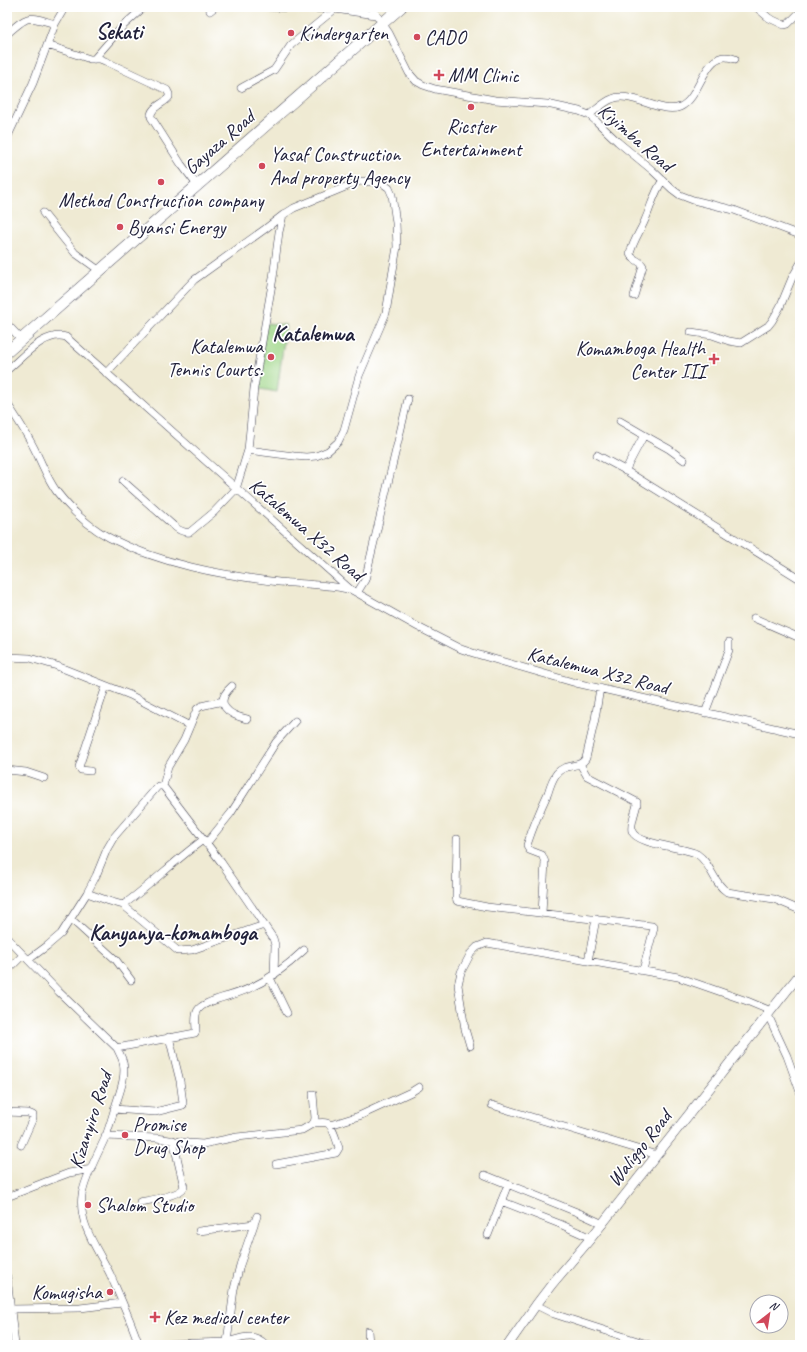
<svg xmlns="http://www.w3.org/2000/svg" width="807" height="1352" viewBox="0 0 807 1352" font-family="Caveat,sans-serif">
	<rect width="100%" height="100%" fill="#fff"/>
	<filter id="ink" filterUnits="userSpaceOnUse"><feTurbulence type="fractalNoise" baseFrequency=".025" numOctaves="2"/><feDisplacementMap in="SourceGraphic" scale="8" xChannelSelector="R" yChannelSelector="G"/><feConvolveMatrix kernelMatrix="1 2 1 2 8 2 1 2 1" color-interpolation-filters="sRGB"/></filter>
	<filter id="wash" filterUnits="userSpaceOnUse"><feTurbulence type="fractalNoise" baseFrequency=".012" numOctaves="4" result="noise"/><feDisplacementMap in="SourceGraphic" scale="16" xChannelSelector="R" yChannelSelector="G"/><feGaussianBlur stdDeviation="0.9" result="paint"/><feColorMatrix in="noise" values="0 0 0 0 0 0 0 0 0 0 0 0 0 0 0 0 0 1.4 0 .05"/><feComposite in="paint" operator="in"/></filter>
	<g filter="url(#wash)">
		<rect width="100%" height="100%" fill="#efead3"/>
		<path fill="#9fd688" stroke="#607c62" d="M266,323L286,325L277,392L255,388Z"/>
	</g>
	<g filter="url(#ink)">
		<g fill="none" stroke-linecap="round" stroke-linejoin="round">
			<g stroke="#414052" stroke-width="8">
				<path id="minor" d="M266,7L335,9L376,15
					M371,7L389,33L409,73L416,81L423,85L435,89L495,100L547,104L579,111L589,115L596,121L618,142L652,170L672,189L680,195L693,200L734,210L800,235
					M756,7L769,18L784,25L788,24L800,12
					M210,11L215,7
					M7,34C29,14 28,16 55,24
					M47,45L90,59H100L105,61L167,90L169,94V97C164,104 150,107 151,117L181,164L197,185
					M94,59L123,26L144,7
					M241,88L274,70L291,45L335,9
					M589,115C596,110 604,102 612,99C630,90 661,115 680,107C703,97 703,46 735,59
					M7,138L33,83L55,24L65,7
					M43,213L75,253L100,271
					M634,296L643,266C640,260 632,260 630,254C633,241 640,232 645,220C651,207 654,192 663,180
					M7,324L22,340
					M691,332L712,335L729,341L741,343L768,326L772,321L780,307L792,278L800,264
					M7,370C22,358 45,330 66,337L350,589L418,627L461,649L473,653L576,683L800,734
					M106,373L194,280L265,229L283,215
					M7,403C17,419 28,435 36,452C43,466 48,480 57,492C71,510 89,527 110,538C161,564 221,575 279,582C302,584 325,584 348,589
					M620,421L644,435
					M597,455L623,469L800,579
					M625,471L644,435L669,449L684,460
					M123,481L175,527C180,531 184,533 190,532L214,512L236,489L248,450L254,388L273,278L279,232L283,215L294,208L360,181L382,183L389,188L392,195L396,223L397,247L392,276L386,313L359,376L344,430L338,442L328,451L316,456L306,457L294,456L248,450
					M357,593L365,580L408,399
					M754,618L800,638
					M7,657L30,658L57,666L130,695L190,726
					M232,686C212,704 229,715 247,719
					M705,713L726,658L729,650V642
					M580,764L587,776L637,802V804C636,810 630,825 632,831C636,845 686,847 697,854C711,863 713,883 727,892L774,899L800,910
					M7,770L26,772L44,778
					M90,771L81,770L79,767L106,686
					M163,786L221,862L273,938L275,945L274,975
					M163,786L168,767L184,740L197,709L201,706L223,701
					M457,839L456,897L457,901L487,907L652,926L654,928L643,970
					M206,844L231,813L276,742L295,721
					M87,893L109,901L123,905L178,951L192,950L264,925
					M123,905C151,885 175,860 203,840
					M542,913L545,862L542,855L529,850L527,845C533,827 540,810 548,793C550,786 553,778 557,773C565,763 580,769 586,758L595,719L600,688
					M71,919L116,960L131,980
					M7,938L59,992L117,1048C119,1053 122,1057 123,1062C126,1075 121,1089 117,1101C113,1113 110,1126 105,1138C97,1156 85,1177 82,1195C78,1225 98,1249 110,1274C120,1297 131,1321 139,1345
					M28,960L47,946L61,934L87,893L96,876L107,849L114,837L158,786H163
					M588,961L596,919
					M7,971L23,955
					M270,978L287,1013
					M768,1015L787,1056L800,1092
					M470,1046L465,1029L458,985L461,972L471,953L477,947L487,943L678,977L747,1001L771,1011
					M117,1048L195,1033L196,1031C196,1025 194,1015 198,1010C202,1003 221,998 228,996C258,988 282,971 304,950
					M492,1105L657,1155
					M114,1109L155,1112L183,1105V1103L180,1081L169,1037
					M7,1112L28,1113L33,1115V1118L21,1145
					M330,1125L359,1116L411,1092L419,1087
					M105,1136L157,1138L188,1143L203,1144L237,1137L302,1130L314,1123L315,1118L313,1094
					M276,1164L336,1153L339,1148C337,1142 333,1126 327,1123C324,1122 317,1123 314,1123
					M485,1175L579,1213L603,1224
					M7,1197L53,1179L69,1173L92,1169
					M501,1201L560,1224L591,1238
					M140,1202C150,1200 180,1196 184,1187L173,1140
					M199,1231L254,1224
					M488,1235L508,1184
					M7,1277L15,1345
					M536,1305L554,1314L650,1345
					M11,1309L80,1308L122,1303
					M368,1331L369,1345
					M227,1342C242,1338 254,1332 266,1345
					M139,1345L227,1342L234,1289L240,1265L257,1216"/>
			</g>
			<g stroke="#414052" stroke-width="10">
				<path id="tertiary" d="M508,1345L536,1305L552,1284L591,1238L800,974"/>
			</g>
			<g stroke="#414052" stroke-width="12">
				<path id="primary" d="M7,352L401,7"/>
			</g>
			<use href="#minor" stroke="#fff" stroke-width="7"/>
			<use href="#tertiary" stroke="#fff" stroke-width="9"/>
			<use href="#primary" stroke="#fff" stroke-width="11"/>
		</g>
	</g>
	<g fill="#d1495b" stroke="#fff" stroke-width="1.5">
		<circle cx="291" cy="33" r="4"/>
		<circle cx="417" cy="37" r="4"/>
		<path d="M437 69h4v4h4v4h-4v4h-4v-4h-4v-4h4z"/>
		<circle cx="471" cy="107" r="4"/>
		<circle cx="262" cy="166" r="4"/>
		<circle cx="161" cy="182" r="4"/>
		<circle cx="120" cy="227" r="4"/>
		<circle cx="271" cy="357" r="4"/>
		<path d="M712 353h4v4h4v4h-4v4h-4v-4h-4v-4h4z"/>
		<circle cx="125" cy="1135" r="4"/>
		<circle cx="88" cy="1205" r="4"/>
		<circle cx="110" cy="1292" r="4"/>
		<path d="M153 1311h4v4h4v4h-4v4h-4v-4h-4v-4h4z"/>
	</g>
	<g text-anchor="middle" stroke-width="3.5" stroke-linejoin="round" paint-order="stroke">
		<g font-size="20" fill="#22223b" stroke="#fff" text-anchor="start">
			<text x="299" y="40">Kindergarten</text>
			<text x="425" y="44">CADO</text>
			<text x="448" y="82">MM Clinic</text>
			<text x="471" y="133" text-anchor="middle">Ricster<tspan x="471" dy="23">Entertainment</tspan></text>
			<text x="270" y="161">Yasaf Construction<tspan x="270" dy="23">And property Agency</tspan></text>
			<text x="161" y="207" text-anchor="middle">Method Construction company</text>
			<text x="128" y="234">Byansi Energy</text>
			<text x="263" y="353" text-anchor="end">Katalemwa<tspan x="263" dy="23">Tennis Courts.</tspan></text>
			<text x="705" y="355" text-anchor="end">Komamboga Health<tspan x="705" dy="23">Center III</tspan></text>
			<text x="133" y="1131">Promise<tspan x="133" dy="23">Drug Shop</tspan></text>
			<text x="96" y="1212">Shalom Studio</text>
			<text x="102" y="1299" text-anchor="end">Komugisha</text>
			<text x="164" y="1324">Kez medical center</text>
		</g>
		<g font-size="20" fill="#22223b" stroke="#fff">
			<text transform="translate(636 137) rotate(41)" y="7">Kiyimba Road</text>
			<text transform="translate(219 142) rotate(-41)" y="7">Gayaza Road</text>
			<text transform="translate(307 529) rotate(41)" y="7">Katalemwa X32 Road</text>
			<text transform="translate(598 670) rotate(14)" y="7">Katalemwa X32 Road</text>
			<text transform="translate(90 1120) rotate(-72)" y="7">Kizanyiro Road</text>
			<text transform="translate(639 1148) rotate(-52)" y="7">Waliggo Road</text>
		</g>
		<g font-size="22" font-weight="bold" fill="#22223b" stroke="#fff">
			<text x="119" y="39">Sekati</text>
			<text x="313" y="341">Katalemwa</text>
			<text x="173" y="940">Kanyanya-komamboga</text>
		</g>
	</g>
	<rect width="807" height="1352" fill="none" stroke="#fff" stroke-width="24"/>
	<g transform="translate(769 1314) rotate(30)"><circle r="19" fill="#ffffff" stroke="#a7a7b1"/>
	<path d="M0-3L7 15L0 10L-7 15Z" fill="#d1495b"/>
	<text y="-6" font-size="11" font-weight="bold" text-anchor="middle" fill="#22223b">N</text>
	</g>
</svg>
